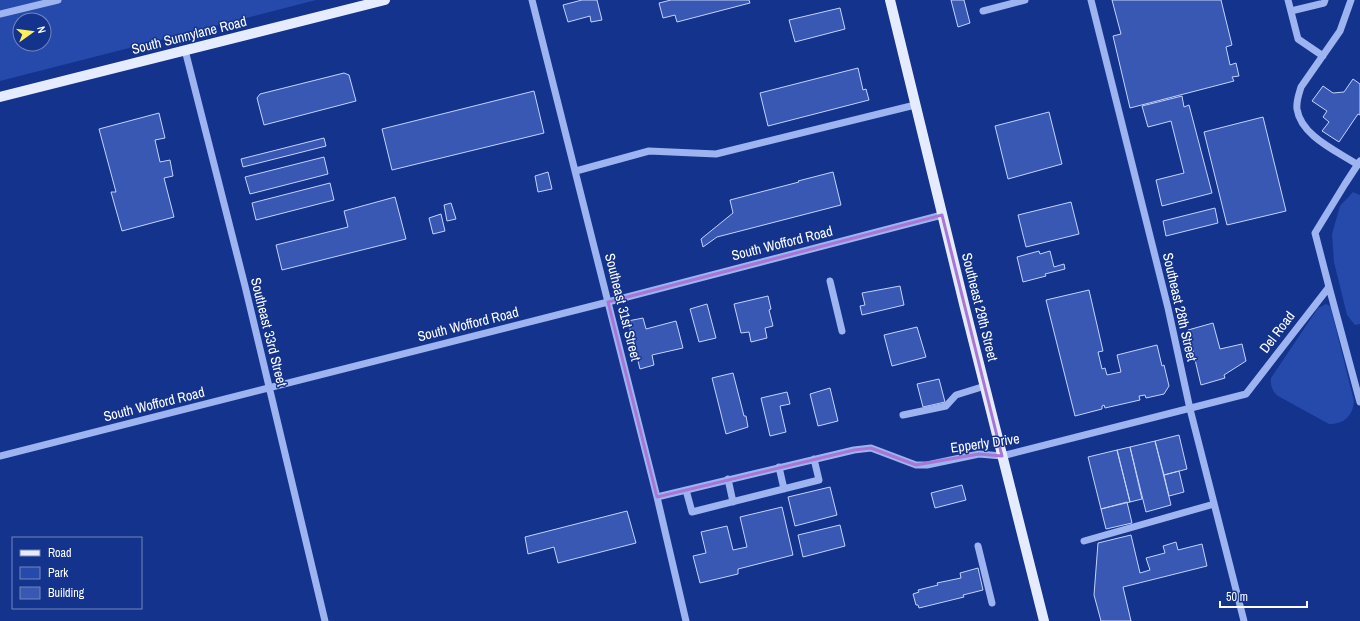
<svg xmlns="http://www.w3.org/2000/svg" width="1360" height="621" viewBox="0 0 1360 621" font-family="'Archivo Narrow',sans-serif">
	<rect width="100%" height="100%" fill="#14338c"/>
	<path fill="#264aab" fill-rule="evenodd" d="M0,0H316L0,81ZM20,20H44V44H20Z
		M1353,192L1360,195V324L1355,325L1347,315L1334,262L1332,234L1340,206Z
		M1326,304L1330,306L1331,309L1354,401C1353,416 1344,424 1329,424L1278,396C1272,391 1270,385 1271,378L1318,308Z"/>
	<path fill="#3858b4" stroke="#c4d3fc" d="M582,0H597L602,20L591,22L590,16L568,22L563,5Z
		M671,0H749L750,3L677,22L675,15L663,18L659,3Z
		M951,0H964L970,23L958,27Z
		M1112,0H1221L1232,45L1226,47L1230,65L1236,63L1239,76L1232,77L1234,81L1130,108L1113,36L1121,34Z
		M840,8L845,29L795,42L789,20Z
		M858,68L863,90L866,89L869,100L768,126L760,93Z
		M344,73L349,75L356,101L264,125L257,98L260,94Z
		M1353,79L1360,84V115L1358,114L1339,142L1322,131L1329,122L1323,117L1327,111L1312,101L1323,86L1333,93L1344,92Z
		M534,91L544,133L392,170L382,129Z
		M1182,96L1184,107L1189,105L1212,193L1162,206L1156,180L1184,173L1171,121L1148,127L1142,106Z
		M1049,112L1062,164L1008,179L995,126Z
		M159,113L165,138L155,140L160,162L170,160L173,176L164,178L174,217L122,231L111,192H116L99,129Z
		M1263,117L1286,211L1227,225L1204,132Z
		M324,138L326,146L243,167L241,159Z
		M324,157L328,174L250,194L245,177Z
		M548,172L552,189L538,192L535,176Z
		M833,172L841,205L717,237L703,247L701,239L733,213L730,200L799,182L798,181Z
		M330,183L334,200L256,220L252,203Z
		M395,197L406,239L282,270L276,245L348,227L344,211Z
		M1071,202L1079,234L1026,247L1018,215Z
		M451,203L456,219L447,221L444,205Z
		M1215,208L1218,223L1166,236L1163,221Z
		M441,214L445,231L433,234L429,218Z
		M1039,251L1040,254L1050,251L1054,267L1064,264L1065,269L1045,274L1046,276L1023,282L1017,257Z
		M900,286L904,305L862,315L860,306L865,305L862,293Z
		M1089,290L1103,351L1098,352L1102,369L1105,368L1107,375L1121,372L1117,355L1157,345L1162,366L1164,365L1169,386L1164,394L1146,398L1145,395L1139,396L1140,400L1105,408L1104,405L1102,406V409L1075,416L1046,300Z
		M768,296L771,309L769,310L773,326L765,328L767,338L751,342L749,332L741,333L734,304Z
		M707,304L716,338L699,342L690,309Z
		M643,318L646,329L676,321L683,348L652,355L654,365L640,369L628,321Z
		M1213,323L1220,349L1242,344L1246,361L1224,375L1225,378L1201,385L1188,330Z
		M917,327L926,357L892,366L884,335Z
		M733,373L744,416H746L748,427L726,434L712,378Z
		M939,379L945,402L923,407L917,384Z
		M830,388L838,421L818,426L810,394Z
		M787,392L790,404L780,406L786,432L770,436L761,398Z
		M1179,435L1187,469L1164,475L1155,441Z
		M1155,441L1171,505L1146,512L1130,447Z
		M1130,447L1142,499L1130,502L1117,450Z
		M1117,450L1130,502L1101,509L1088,457Z
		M1179,471L1184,492L1169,496L1164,475Z
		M962,485L966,500L935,508L931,493Z
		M830,487L837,515L795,526L788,497Z
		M1127,502L1132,523L1106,529L1101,509Z
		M782,507L793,555L738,569V574L700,583L693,556L706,553L701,532L727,526L733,550L747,547L740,517Z
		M627,511L636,543L558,563L554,547L528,554L525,537Z
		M840,525L845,546L803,557L798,535Z
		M1131,535L1140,573L1150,570L1146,558L1165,553L1163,546L1176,542L1178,550L1202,544L1207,566L1123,587L1131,621H1101L1094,595L1098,543Z
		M978,568L983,590L963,595L964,597L919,608L918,605H916L913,594L919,592L918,590L938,585L937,583L961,578L960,573Z"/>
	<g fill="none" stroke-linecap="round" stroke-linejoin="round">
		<path stroke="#9db4f0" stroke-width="7" d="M532,0L657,497L686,621
			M1091,0L1168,308L1190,409L1244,621
			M1288,0L1298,39L1323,56
			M1351,0L1340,31L1301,87C1299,94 1296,101 1297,109C1301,136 1337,151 1358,165
			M983,11L1025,0
			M1291,11L1324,3L1325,0
			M0,14L58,0
			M185,50L245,286L325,621
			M1360,161L1345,184L1315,233L1329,287L1360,402
			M576,171L649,151L716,154L915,105
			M830,281L842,331
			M903,415L946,406L956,395L985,386
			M0,456L608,302L942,215
			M779,467L784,489
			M728,479L733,502
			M686,490L692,512L819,480L814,459
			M657,497L854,450L871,448L916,465H927L979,454L1002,456L1246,394L1329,287
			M1084,541L1214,504
			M978,546L992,603"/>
		<path stroke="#e6ecff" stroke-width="10" d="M890,0L965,308L1044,621
			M0,97L385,0"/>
	</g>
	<path fill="none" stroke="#a976d5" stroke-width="3" stroke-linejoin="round" d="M942,215L1002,456L979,454L916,465L871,448L854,450L657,497L608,302Z"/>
	<g text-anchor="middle" stroke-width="3" stroke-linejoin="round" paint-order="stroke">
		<g font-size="14" fill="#fff" stroke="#14338c">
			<text transform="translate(189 35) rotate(-14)" y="5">South Sunnylane Road</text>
			<text transform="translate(782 243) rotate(-14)" y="5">South Wofford Road</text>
			<text transform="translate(623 307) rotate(76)" y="5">Southeast 31st Street</text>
			<text transform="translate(980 307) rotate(76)" y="5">Southeast 29th Street</text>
			<text transform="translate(1180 307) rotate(77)" y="5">Southeast 28th Street</text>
			<text transform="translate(468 324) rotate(-14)" y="5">South Wofford Road</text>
			<text transform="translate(269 332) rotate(76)" y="5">Southeast 33rd Street</text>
			<text transform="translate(1277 332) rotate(-53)" y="5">Del Road</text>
			<text transform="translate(154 404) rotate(-14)" y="5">South Wofford Road</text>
			<text transform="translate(985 443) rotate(-8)" y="5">Epperly Drive</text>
		</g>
	</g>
	<rect x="12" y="537" width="130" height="72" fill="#14338c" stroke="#7285ba"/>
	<rect x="20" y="550" width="20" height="6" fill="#e6ecff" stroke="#7285ba"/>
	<text x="48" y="557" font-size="12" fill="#ffffff">Road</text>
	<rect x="20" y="567" width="20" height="12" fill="#264aab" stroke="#7285ba"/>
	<text x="48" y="577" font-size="12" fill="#ffffff">Park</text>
	<rect x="20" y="587" width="20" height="12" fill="#3858b4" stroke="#7285ba"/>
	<text x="48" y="597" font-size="12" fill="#ffffff">Building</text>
	<g transform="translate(32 32) rotate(76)"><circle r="19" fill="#14338c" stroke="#7285ba"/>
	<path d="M0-3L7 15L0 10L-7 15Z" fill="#ffee5c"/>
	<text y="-6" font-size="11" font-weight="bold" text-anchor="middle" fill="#ffffff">N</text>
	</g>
	<path d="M1220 601v6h87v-6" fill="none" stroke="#ffffff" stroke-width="2"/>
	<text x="1226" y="601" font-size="12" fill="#ffffff" stroke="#14338c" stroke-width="3" paint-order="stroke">50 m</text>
</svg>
